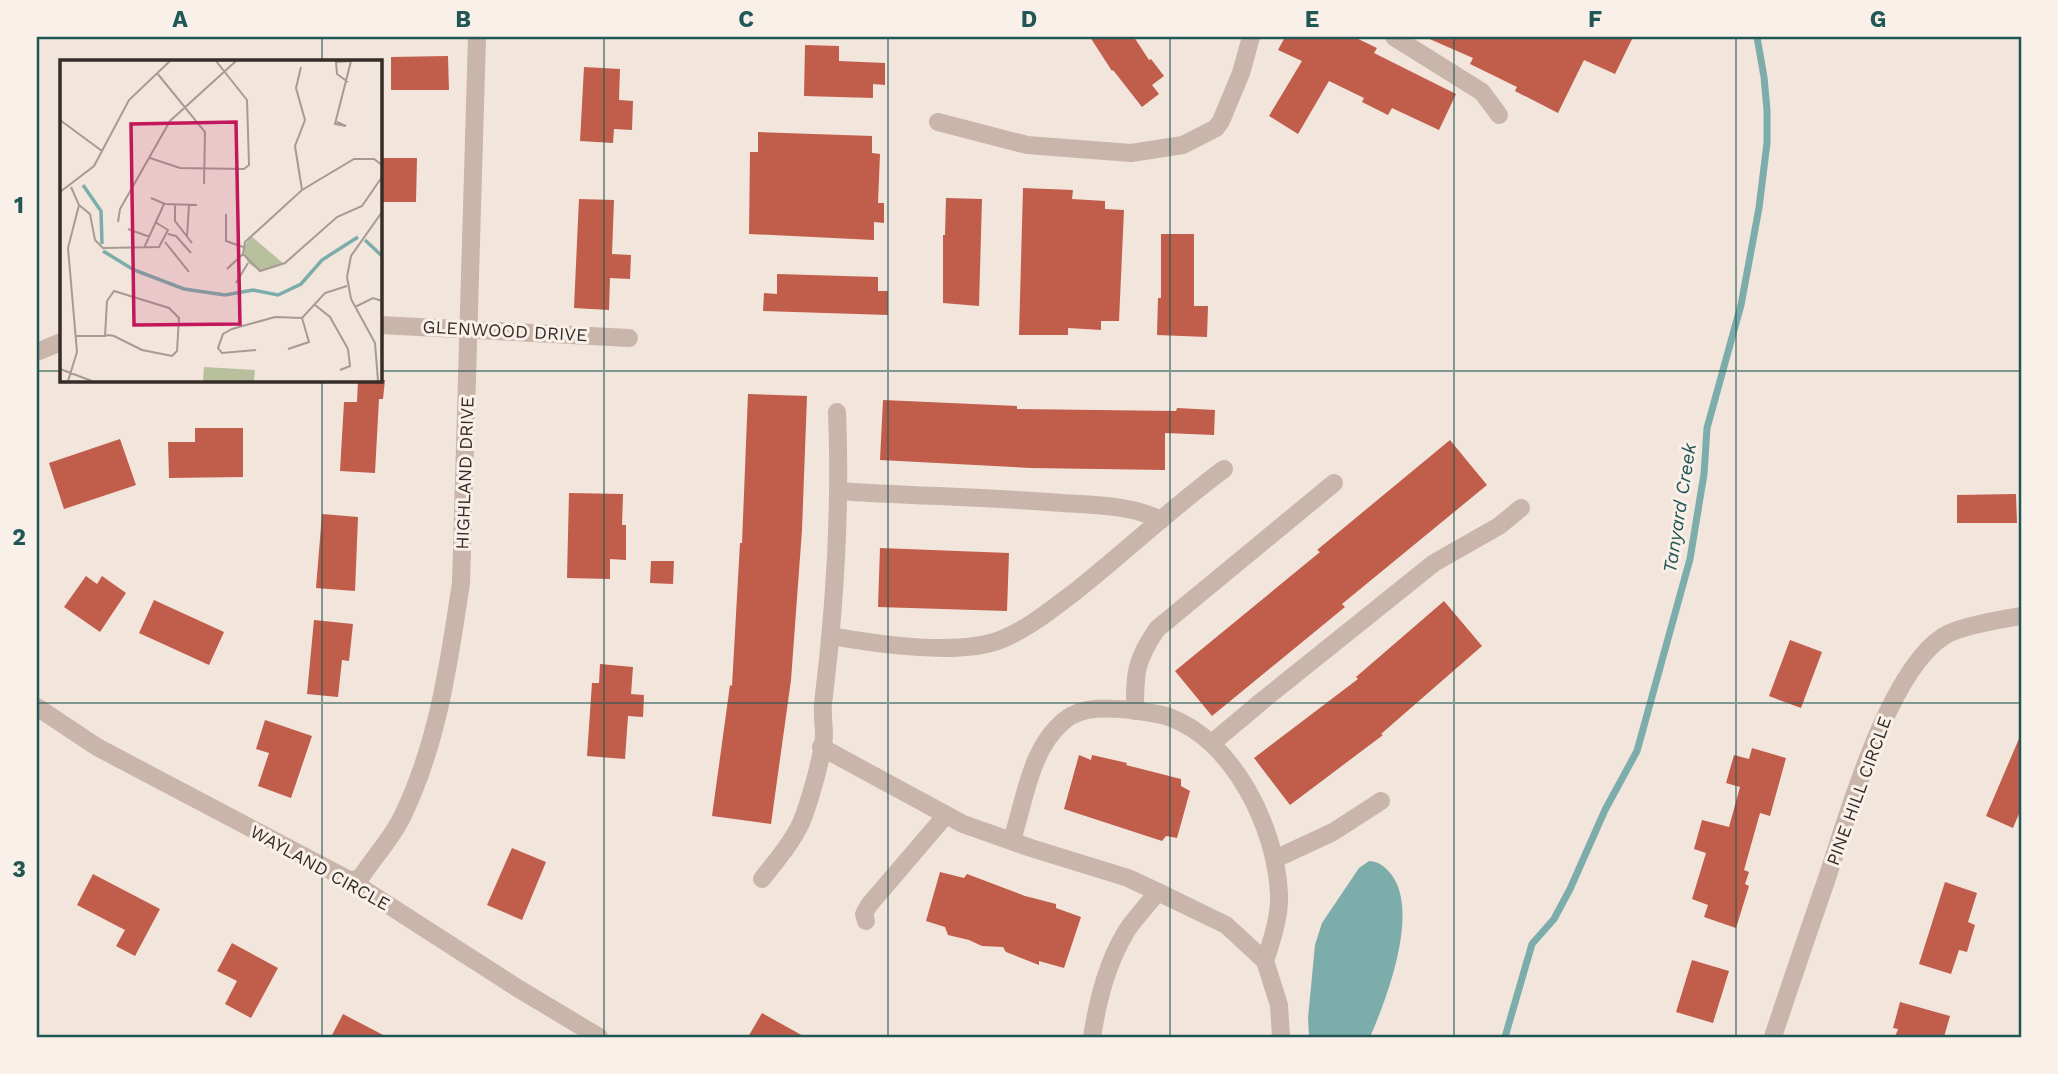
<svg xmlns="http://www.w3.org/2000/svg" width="2058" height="1074" font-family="'Work Sans',sans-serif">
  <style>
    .water { fill: #7dadab }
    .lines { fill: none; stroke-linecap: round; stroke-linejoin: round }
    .stream { stroke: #7dadab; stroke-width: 7 }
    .building { fill: #c15d4b }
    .street { stroke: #c9b5a9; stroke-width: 18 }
    .grid { fill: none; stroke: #205654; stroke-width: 2; stroke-opacity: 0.55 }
    .labels { text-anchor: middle; stroke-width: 6; stroke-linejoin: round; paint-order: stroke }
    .street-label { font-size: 18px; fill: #362c28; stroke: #f9f0e9 }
    .water-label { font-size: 19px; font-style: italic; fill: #205654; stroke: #f9f0e9 }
    .inset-river { fill: none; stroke: #7dadab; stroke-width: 3.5 }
    .inset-road { fill: none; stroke: #a69b94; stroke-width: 2 }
    .view { fill: #c2185b; fill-opacity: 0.15; stroke: #c2185b; stroke-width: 3.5 }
    .inset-edge { fill: none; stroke: #362c28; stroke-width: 3.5 }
    .neatline { fill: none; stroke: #205654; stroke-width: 2.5 }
    .grid-label { font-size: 23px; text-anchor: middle; font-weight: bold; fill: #205654 }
  </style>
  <rect width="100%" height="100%" fill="#f1e5dc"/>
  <path class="water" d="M 1369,861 C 1380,862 1384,866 1391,874 C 1420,911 1387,998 1370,1037 L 1309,1037 L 1308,1018 L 1315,945 L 1322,923 L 1359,868 Z"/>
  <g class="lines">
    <polyline class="stream" points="1505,1037 1532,944 1554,919 1570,889 1605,810 1637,751 1690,559 1704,474 1707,428 1741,305 1759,208 1767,143 1767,110 1764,77 1757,37"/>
  </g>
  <g class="building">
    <polygon points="1090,37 1134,37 1149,60 1151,59 1164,76 1152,85 1159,94 1142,107 1113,70 1112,71"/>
    <polygon points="1285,37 1354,37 1377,48 1374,53 1456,94 1439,130 1392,108 1388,115 1362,102 1364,98 1329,81 1298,134 1269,116 1302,61 1278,50"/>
    <polygon points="1425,37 1633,37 1615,74 1584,60 1558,113 1515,91 1517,87 1470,64 1473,58"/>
    <polygon points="805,45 839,46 839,61 885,63 885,85 873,84 873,98 804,96"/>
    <polygon points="448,56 449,90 391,90 391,57"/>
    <polygon points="584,67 620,69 619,100 633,101 632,130 614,129 613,143 580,141"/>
    <polygon points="758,132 872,136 872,153 880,154 878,203 884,203 884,223 874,222 874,240 749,234 750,152 758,152"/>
    <polygon points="380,158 417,158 416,202 380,202"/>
    <polygon points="1023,188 1073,190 1072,199 1105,201 1105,209 1124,210 1119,321 1101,321 1101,330 1068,328 1068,335 1019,335"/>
    <polygon points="946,198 982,199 979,306 943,303 943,235 945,235"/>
    <polygon points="579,199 614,200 612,254 631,255 630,279 610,278 609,310 574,308"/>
    <polygon points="1161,234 1194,234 1194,306 1208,306 1207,337 1157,335 1158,298 1161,298"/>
    <polygon points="777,274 878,277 878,291 888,291 888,315 763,311 764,293 777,294"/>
    <polygon points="358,380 385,380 383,399 379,399 375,473 340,471 344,402 357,402"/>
    <polygon points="748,394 807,396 802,530 791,680 771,824 712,816 730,685 732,686 740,543 742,543"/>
    <polygon points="883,400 1017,406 1017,409 1176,411 1177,408 1215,410 1214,435 1165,433 1165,470 1031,468 880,460"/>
    <polygon points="195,428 243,428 243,477 169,478 168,442 195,442"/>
    <polygon points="120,439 136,485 64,509 49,463"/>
    <polygon points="1450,440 1487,485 1342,604 1345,607 1212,716 1175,671 1320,552 1317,550"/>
    <polygon points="569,493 623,494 622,525 626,525 626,560 610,559 610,579 567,578"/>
    <polygon points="2016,494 2017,523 1957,523 1957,495"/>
    <polygon points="322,514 358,517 355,591 316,588"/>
    <polygon points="880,548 1009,553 1007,611 878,607"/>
    <polygon points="651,561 674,561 673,584 650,583"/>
    <polygon points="86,576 97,584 102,576 126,593 100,632 64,607"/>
    <polygon points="154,600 224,632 209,665 139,633"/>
    <polygon points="1444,601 1482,646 1381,734 1383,735 1290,805 1254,758 1358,679 1356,677"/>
    <polygon points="314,620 353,624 349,661 342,660 338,697 307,694"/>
    <polygon points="1790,640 1822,652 1801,708 1769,696"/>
    <polygon points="600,664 633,667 631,694 644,695 643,717 628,716 625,759 587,756 592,683 599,683"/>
    <polygon points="265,720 312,736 291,798 258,786 269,753 256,749"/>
    <polygon points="2021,734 2021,809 2013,828 1986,816"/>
    <polygon points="1752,748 1786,758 1770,816 1760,813 1744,870 1749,872 1745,884 1749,886 1736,928 1704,917 1708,905 1692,899 1706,853 1694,849 1702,820 1729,827 1740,787 1726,783 1734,755 1749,759"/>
    <polygon points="1079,755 1091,760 1092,755 1127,763 1126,765 1181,779 1181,786 1190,791 1177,838 1166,836 1162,841 1064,809"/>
    <polygon points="512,848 546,862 522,920 487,905"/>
    <polygon points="940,872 964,878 967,874 1025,896 1056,904 1056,908 1081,917 1064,968 1039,961 1039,965 1006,952 1003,947 982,946 969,940 948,935 945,927 926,921"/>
    <polygon points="93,874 160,909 135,956 116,946 125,930 77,905"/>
    <polygon points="1945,882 1977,893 1968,922 1975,925 1967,952 1959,950 1951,974 1919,964"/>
    <polygon points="232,943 278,968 251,1018 225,1004 237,981 217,971"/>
    <polygon points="1692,960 1729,971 1713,1023 1676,1012"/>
    <polygon points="1900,1002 1950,1016 1944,1037 1895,1037 1898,1029 1893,1028"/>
    <polygon points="762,1013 805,1037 748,1037"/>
    <polygon points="343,1014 387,1037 331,1037"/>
  </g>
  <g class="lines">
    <g class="street">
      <polyline points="1394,37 1482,92 1499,115"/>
      <polyline points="938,122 1027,145 1131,153 1183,145 1216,128 1221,121 1241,73 1251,37"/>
      <polyline points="380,325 629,338"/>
      <polyline points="37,352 61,342"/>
      <path d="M 838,491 C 912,496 987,497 1062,503 C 1094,505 1132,505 1161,520"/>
      <path d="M 831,636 C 876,644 958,656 1000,640 C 1028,629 1052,609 1076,591 C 1126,551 1173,507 1224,469"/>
      <polyline points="37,707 97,747 351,881 519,989 599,1037"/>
      <path d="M 1135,711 C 1135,673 1135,661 1157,629 L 1334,483"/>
      <polyline points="1212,743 1262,701 1434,563 1499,526 1521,508"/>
      <polyline points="821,747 963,824 1031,848 1128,878 1158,892 1226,925 1265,961"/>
      <path d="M 1012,840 C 1025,800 1030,748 1065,720 C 1083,705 1111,708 1132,710 C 1144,712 1158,713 1169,717 C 1234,741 1276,828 1279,894 C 1280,916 1272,940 1265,961"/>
      <polyline points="1275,859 1333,832 1381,801"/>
      <path d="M 762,879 C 776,861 791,844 801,823 C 809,804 823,755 824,736 C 824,725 822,714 823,704 C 835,607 841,509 837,412"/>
      <path d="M 351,881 L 361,877 C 374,857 393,837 403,815 C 438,742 449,663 461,583 L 477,37"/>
      <polyline points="866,921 864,914 869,905 946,815"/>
      <polyline points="1265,961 1279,1005 1281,1037"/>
      <path d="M 1092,1037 C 1098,999 1107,963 1127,930 C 1136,917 1148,904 1158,892"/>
      <path d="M 1773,1037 C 1790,985 1808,933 1826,881 C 1847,818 1888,671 1944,636 C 1959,626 2003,619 2021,616"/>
    </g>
  </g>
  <path class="grid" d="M 322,37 L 322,61M 604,37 L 604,1037M 888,37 L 888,1037M 1170,37 L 1170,1037M 1454,37 L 1454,1037M 1736,37 L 1736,1037M 37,371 L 61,371M 380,371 L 2021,371M 322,380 L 322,1037M 37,703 L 2021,703"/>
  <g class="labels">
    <g class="street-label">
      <text transform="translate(505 331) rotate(3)" y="6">GLENWOOD DRIVE</text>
      <text transform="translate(465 473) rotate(-88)" y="6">HIGHLAND DRIVE</text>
      <text transform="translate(1859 791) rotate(-70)" y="6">PINE HILL CIRCLE</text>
      <text transform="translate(320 868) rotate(29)" y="6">WAYLAND CIRCLE</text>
    </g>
    <g class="water-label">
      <text transform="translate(1679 508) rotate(-81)" y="7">Tanyard Creek</text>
    </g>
  </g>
  <g transform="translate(60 60)">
    <rect width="322" height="322" fill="#f1e5dc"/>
    <path d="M 191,176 L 224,204 L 200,211 L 188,203 L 183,189 ZM 144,307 L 195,310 L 194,321 L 143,321 Z" fill="#b7bf9d"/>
    <path class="inset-river" d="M 23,125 L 41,151 L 42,184M 305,180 L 322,196M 43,191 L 74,210 L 124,229 L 165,235 L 193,230 L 218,235 L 241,224 L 262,200 L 298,177"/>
    <path class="inset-road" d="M 241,7 L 236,28 L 245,60 L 235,86 L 242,130M 97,13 L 145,72 L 144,124M 288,22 L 277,14 L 276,2 L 291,1M 0,60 L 42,91M 277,62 L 286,66 L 275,64 L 291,1M 90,98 L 120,108 L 184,109 L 189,105 L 187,40 L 156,1M 322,105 L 314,99 L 294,99 L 242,130 L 185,182 L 183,194 L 200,211 L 225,203 L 277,157 L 302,146 L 322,117M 0,132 L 34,106 L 69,40 L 110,1M 91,138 L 105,144 L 137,145M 115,144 L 115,161 L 132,183M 19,145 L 30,154 L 35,180 L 43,188 L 99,187 L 108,170 L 95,162M 166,154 L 166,181 L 183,187M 58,162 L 60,149 L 110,61 L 176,1M 68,169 L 90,177M 108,174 L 116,176 L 131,193M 127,177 L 129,145M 105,182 L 129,212M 84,188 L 104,144M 167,209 L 183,194M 176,223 L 188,203M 255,245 L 270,257 L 288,289 L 290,306 L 280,310M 295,247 L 313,238 L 322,241M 16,276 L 45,276 L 48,275 L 54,276 L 82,290 L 112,296 L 117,291 L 119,258 L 109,248 L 54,231 L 47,241 L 45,276M 228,289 L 249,282 L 242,258M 196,290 L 162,293 L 158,288 L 163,274 L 172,269 L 215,257 L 242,258 L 265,233 L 287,226M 0,309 L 32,321M 8,321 L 17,292 L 8,188 L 19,145 L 11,127M 318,321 L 315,283 L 291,239 L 287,217 L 291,196 L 322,152"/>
    <path class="view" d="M 176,62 L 180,264 L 74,265 L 71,64 Z"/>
    <rect width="322" height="322" class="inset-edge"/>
  </g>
  <rect width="2058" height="1074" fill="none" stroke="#f9f0e9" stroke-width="77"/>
  <rect x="38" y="38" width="1982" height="998" class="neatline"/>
  <g class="grid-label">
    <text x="180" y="27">A</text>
    <text x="463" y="27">B</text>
    <text x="746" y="27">C</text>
    <text x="1029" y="27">D</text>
    <text x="1312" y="27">E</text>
    <text x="1595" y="27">F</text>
    <text x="1878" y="27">G</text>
    <text x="19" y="213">1</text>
    <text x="19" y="545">2</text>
    <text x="19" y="877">3</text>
  </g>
</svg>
